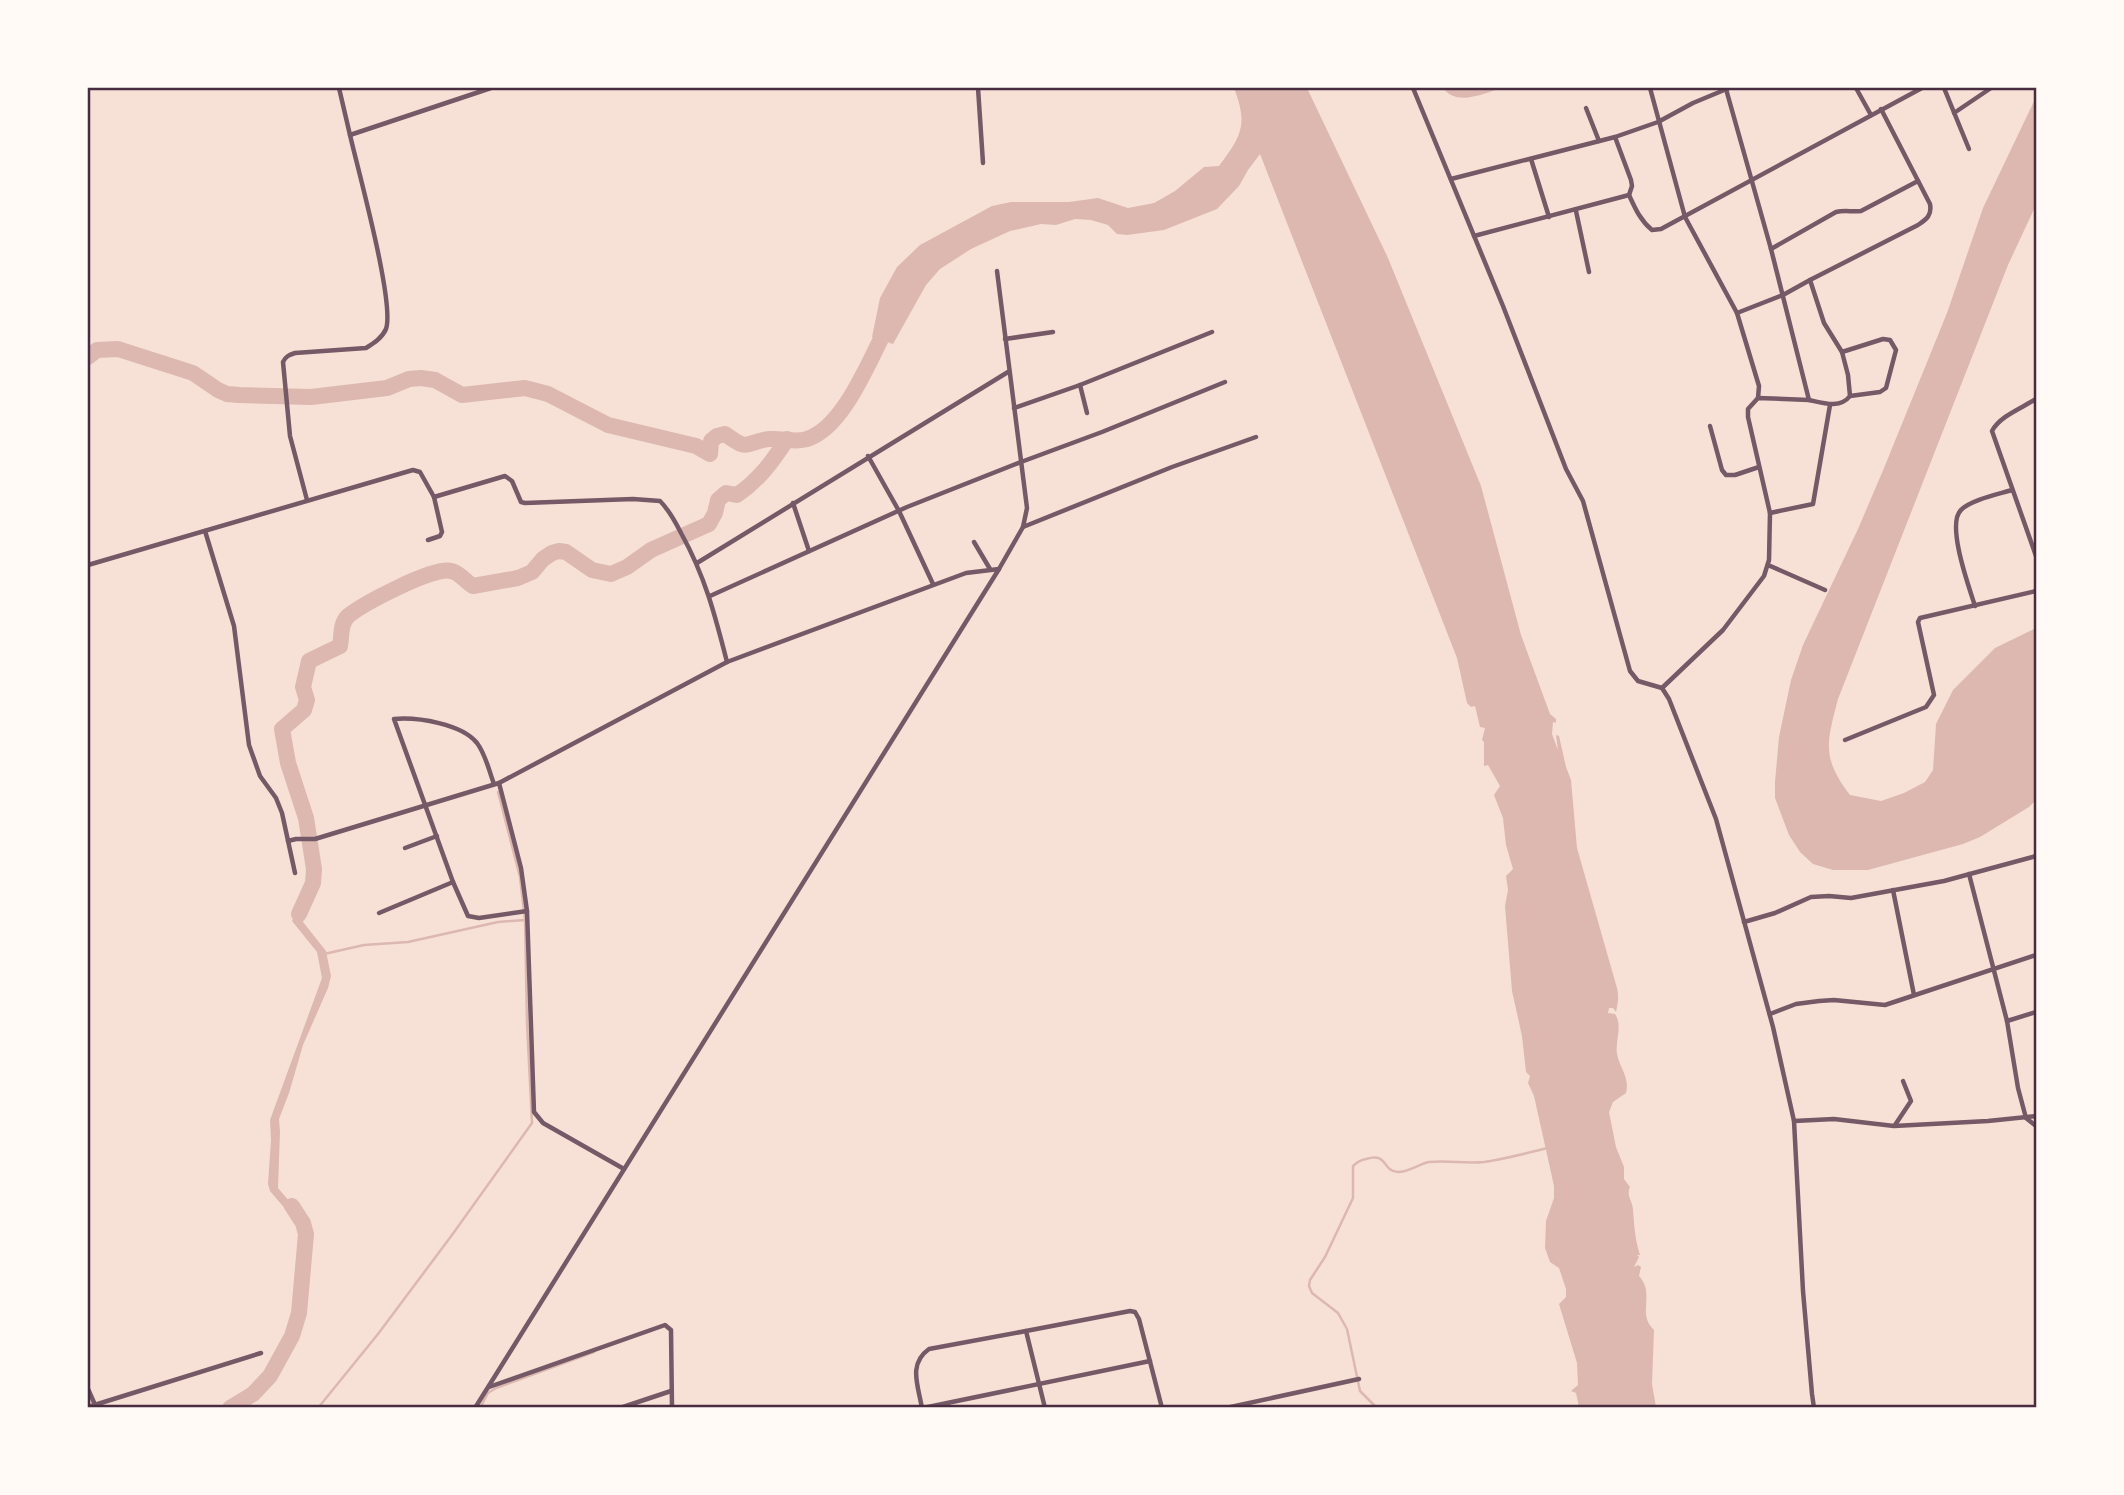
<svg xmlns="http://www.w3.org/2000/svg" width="2124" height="1495" font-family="Raleway,sans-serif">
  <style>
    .water { fill: #dcb8b0 }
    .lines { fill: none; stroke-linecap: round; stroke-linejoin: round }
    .stream { stroke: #dcb8b0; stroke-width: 2.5 }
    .river { stroke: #dcb8b0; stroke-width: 16 }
    .minor { stroke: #755966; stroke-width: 4.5 }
    .neatline { fill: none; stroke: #4a2c40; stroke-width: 2.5 }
  </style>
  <rect width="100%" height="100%" fill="#f7e1d7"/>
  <g class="water">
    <path d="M 1234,88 L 1307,88 L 1388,258 L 1481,486 L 1521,635 L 1550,714 L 1556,719 L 1556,723 L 1553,722 L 1552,734 L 1558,750 L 1556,735 L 1559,736 L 1566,767 L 1571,780 L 1577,848 L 1617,988 C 1619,997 1618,1003 1616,1012 L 1613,1008 L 1609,1008 L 1608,1013 L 1615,1014 C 1623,1026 1615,1040 1617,1054 C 1620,1069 1630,1077 1626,1093 L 1613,1102 L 1609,1112 L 1616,1147 L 1624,1167 L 1624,1179 L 1630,1187 C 1626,1196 1632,1200 1633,1209 C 1634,1224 1635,1240 1640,1255 L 1637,1255 L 1639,1257 L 1634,1267 L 1638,1265 L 1641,1267 L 1639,1276 C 1656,1295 1636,1313 1654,1330 L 1652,1384 L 1656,1407 L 1579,1407 L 1576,1393 L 1571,1391 L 1578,1385 L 1577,1363 L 1559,1304 L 1566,1297 L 1566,1289 L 1559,1268 L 1550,1262 L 1545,1248 L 1546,1221 L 1554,1198 L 1554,1186 L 1534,1096 L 1528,1083 L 1530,1076 L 1526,1072 L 1522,1036 L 1512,991 L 1505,906 L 1508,890 L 1506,876 L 1513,869 L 1506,845 L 1503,818 L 1494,795 L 1500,786 L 1488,765 L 1484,766 L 1484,742 L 1482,740 L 1485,728 L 1480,727 L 1475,706 L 1471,707 L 1467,703 L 1457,658 L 1260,154 L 1248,170 L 1239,186 L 1217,209 L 1164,230 L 1127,235 L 1117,234 L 1108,225 L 1091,220 L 1075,219 L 1056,225 L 1041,224 L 1010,231 L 971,249 L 940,269 L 926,285 L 893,344 L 872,337 L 880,298 L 897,267 L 920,245 L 992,206 L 1011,202 L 1069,202 L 1098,198 L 1128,208 L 1154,203 L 1175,191 L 1204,167 L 1219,166 C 1242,135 1248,125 1234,88 Z"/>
    <path d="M 1443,88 L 1502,88 C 1484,93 1457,107 1443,88 Z"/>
    <path d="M 2036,97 L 2036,205 L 2008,265 L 1838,699 C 1827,742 1821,757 1850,795 L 1881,801 L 1904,793 L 1925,782 L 1933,770 L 1936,724 L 1953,690 L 1995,648 L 2036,628 L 2036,800 L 2029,807 L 1980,837 L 1963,844 L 1868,870 L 1833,870 L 1813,864 L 1800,852 L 1789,835 L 1775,798 L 1775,782 L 1779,737 L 1791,680 L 1803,645 L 1858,529 L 1884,468 L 1947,313 L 1983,208 Z"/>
    <polygon points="302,893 310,898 303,922 326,951 331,976 328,988 303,1045 289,1093 279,1119 280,1132 278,1188 306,1221 299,1225 270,1191 268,1184 271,1140 270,1120 322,978 317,952 292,921"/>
  </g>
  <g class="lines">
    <g class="stream">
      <polyline points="324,954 364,945 408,942 498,922 525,920 520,877 498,792"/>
      <polyline points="318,1408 378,1334 452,1235 532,1123 527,1023 525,920"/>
      <polyline points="480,1408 488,1393 496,1388 594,1352"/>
      <path d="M 1377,1408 L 1360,1391 L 1347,1329 L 1338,1313 L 1312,1293 L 1309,1286 L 1310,1280 L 1325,1257 L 1353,1198 L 1353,1166 C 1357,1162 1360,1160 1366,1159 C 1389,1152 1381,1171 1398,1172 C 1409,1172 1419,1164 1429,1162 C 1448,1160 1466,1164 1484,1162 C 1505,1159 1527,1153 1548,1148"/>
    </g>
    <g class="river">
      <path d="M 88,357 L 97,350 L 118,349 L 193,373 L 218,390 L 227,394 L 239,395 L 311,397 L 387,388 L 409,379 L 421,378 L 435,380 L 462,395 L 525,388 L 548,394 L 608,425 L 696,446 L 710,454 L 711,441 L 717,436 L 725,434 C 751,453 743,442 769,439 C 782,438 795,443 807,439 C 843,428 868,363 885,331 L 888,321"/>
      <path d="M 299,914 L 313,883 L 314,869 L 306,818 L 288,763 L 282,729 L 304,710 L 307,700 L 303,687 L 309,661 L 340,646 C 342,635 340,624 348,616 C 363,604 434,566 451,571 C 459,572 466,582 473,586 L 518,578 L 532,572 L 543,559 L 552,553 L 559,551 L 566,552 L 592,570 L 611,574 L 627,567 L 651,550 L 709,524 L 715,513 L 718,500 L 726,493 L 737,495 C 759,480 773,461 787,439"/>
      <polyline points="230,1408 253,1394 270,1376 292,1336 299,1313 306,1234 303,1223 292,1206"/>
    </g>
    <g class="minor">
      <polyline points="339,88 350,135 491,88"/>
      <polyline points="978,88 983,163"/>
      <polyline points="1413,88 1503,306 1566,469 1583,501 1630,671 1638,681 1662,688"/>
      <polyline points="1650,88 1685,217 1737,313 1759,386 1758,398"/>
      <polyline points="1856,88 1871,115"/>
      <polyline points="1944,88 1969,149"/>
      <polyline points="1586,108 1599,141"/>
      <polyline points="1954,113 1991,88"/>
      <polyline points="1615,137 1631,180 1632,186 1629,195"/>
      <polyline points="1531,159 1549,217"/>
      <polyline points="1451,179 1615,137 1658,122 1693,103 1729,88"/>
      <polyline points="1576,211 1589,272"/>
      <path d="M 1474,236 L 1629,195 C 1635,208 1640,220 1652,230 L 1661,229 L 1922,88"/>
      <path d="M 1771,249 L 1836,212 C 1844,210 1852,212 1861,211 L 1918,181"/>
      <polyline points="1737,313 1783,295 1810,280"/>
      <polyline points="1005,339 1053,332"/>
      <polyline points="1842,352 1883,339 1890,340 1896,350 1886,388 1880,392 1850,396"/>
      <polyline points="1080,385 1087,413"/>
      <path d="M 2036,399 C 2022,408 2000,416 1992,431 L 2036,556"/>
      <path d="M 1809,400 C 1823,403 1840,409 1850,396 L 1848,375 L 1842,352 L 1824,323 L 1810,280 L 1918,225 C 1927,219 1932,215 1930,204 L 1881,109"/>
      <polyline points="1014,408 1080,385 1212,332"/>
      <polyline points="1710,426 1722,470 1726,475 1735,475 1759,467"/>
      <polyline points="868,456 899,511 933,584"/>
      <path d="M 307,500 L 290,436 L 283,362 C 286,356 289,355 295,353 L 366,348 C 374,343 382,338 386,329 C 395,303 358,170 350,135"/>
      <polyline points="793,503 809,551"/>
      <polyline points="1770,513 1813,504 1830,405"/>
      <polyline points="1023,527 1172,467 1256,437"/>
      <polyline points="205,531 234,626 249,745 260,776 276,798 282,813 295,873"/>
      <polyline points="428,540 440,536 442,532 434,497"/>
      <polyline points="974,542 990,569"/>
      <polyline points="697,563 1008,372"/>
      <path d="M 88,565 L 406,472 L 413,470 L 420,472 L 434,497 L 505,476 L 512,481 L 521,502 L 525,503 L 633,499 L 660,501 C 669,510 675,521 681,533 C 705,576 715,615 727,662"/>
      <polyline points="1768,565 1825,590"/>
      <polyline points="710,596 907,507 1021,462 1102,432 1225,382"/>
      <path d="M 1975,606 C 1969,587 1946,524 1961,510 C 1970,500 1999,494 2012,490"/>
      <polyline points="1662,688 1669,699 1716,819 1773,1027 1794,1121 1803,1291 1812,1394 1814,1408"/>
      <polyline points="1662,688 1723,630 1764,576 1769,560 1770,513 1748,417 1748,409 1758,398 1809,400 1771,249 1726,89"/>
      <polyline points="1845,740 1926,707 1934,695 1918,622 1920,618 2036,591"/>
      <polyline points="499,783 521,868 527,911 534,1112 543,1123 624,1169"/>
      <path d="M 494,784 C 489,771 486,755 477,743 C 462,724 418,717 394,719 L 453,882 L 468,916 L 479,918 L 527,911"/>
      <polyline points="288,841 296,839 315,839 499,783 727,662 966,573 999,569"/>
      <polyline points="405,848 437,836"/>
      <polyline points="1969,874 2007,1021 2018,1088 2026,1118 2036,1126"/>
      <polyline points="1893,890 1914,995"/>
      <polyline points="379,913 453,882"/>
      <polyline points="1744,922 1775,913 1811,897 1829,896 1851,898 1944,881 2036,856"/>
      <polyline points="1770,1014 1796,1004 1819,1001 1834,1000 1885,1005 2036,955"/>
      <polyline points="2007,1021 2036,1012"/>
      <polyline points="1794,1121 1834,1119 1894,1126 1988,1121 2036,1116"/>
      <polyline points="1895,1125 1911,1101 1903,1081"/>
      <polyline points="489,1387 665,1325 671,1330 672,1408"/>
      <polyline points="88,1389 96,1407"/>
      <polyline points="88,1407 261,1353"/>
      <polyline points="475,1408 999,569 1023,527 1027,508 997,271"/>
      <polyline points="620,1408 671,1391"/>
      <path d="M 922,1408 C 918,1385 908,1364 929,1349 L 1026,1331"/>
      <polyline points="923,1408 1150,1361"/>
      <polyline points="1045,1408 1026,1331 1130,1311 1135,1312 1139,1319 1162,1408"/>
      <polyline points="1226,1408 1359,1379"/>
    </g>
  </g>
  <rect width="2124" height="1495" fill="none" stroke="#fffaf5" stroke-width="178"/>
  <rect x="89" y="89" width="1946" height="1317" class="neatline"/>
</svg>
